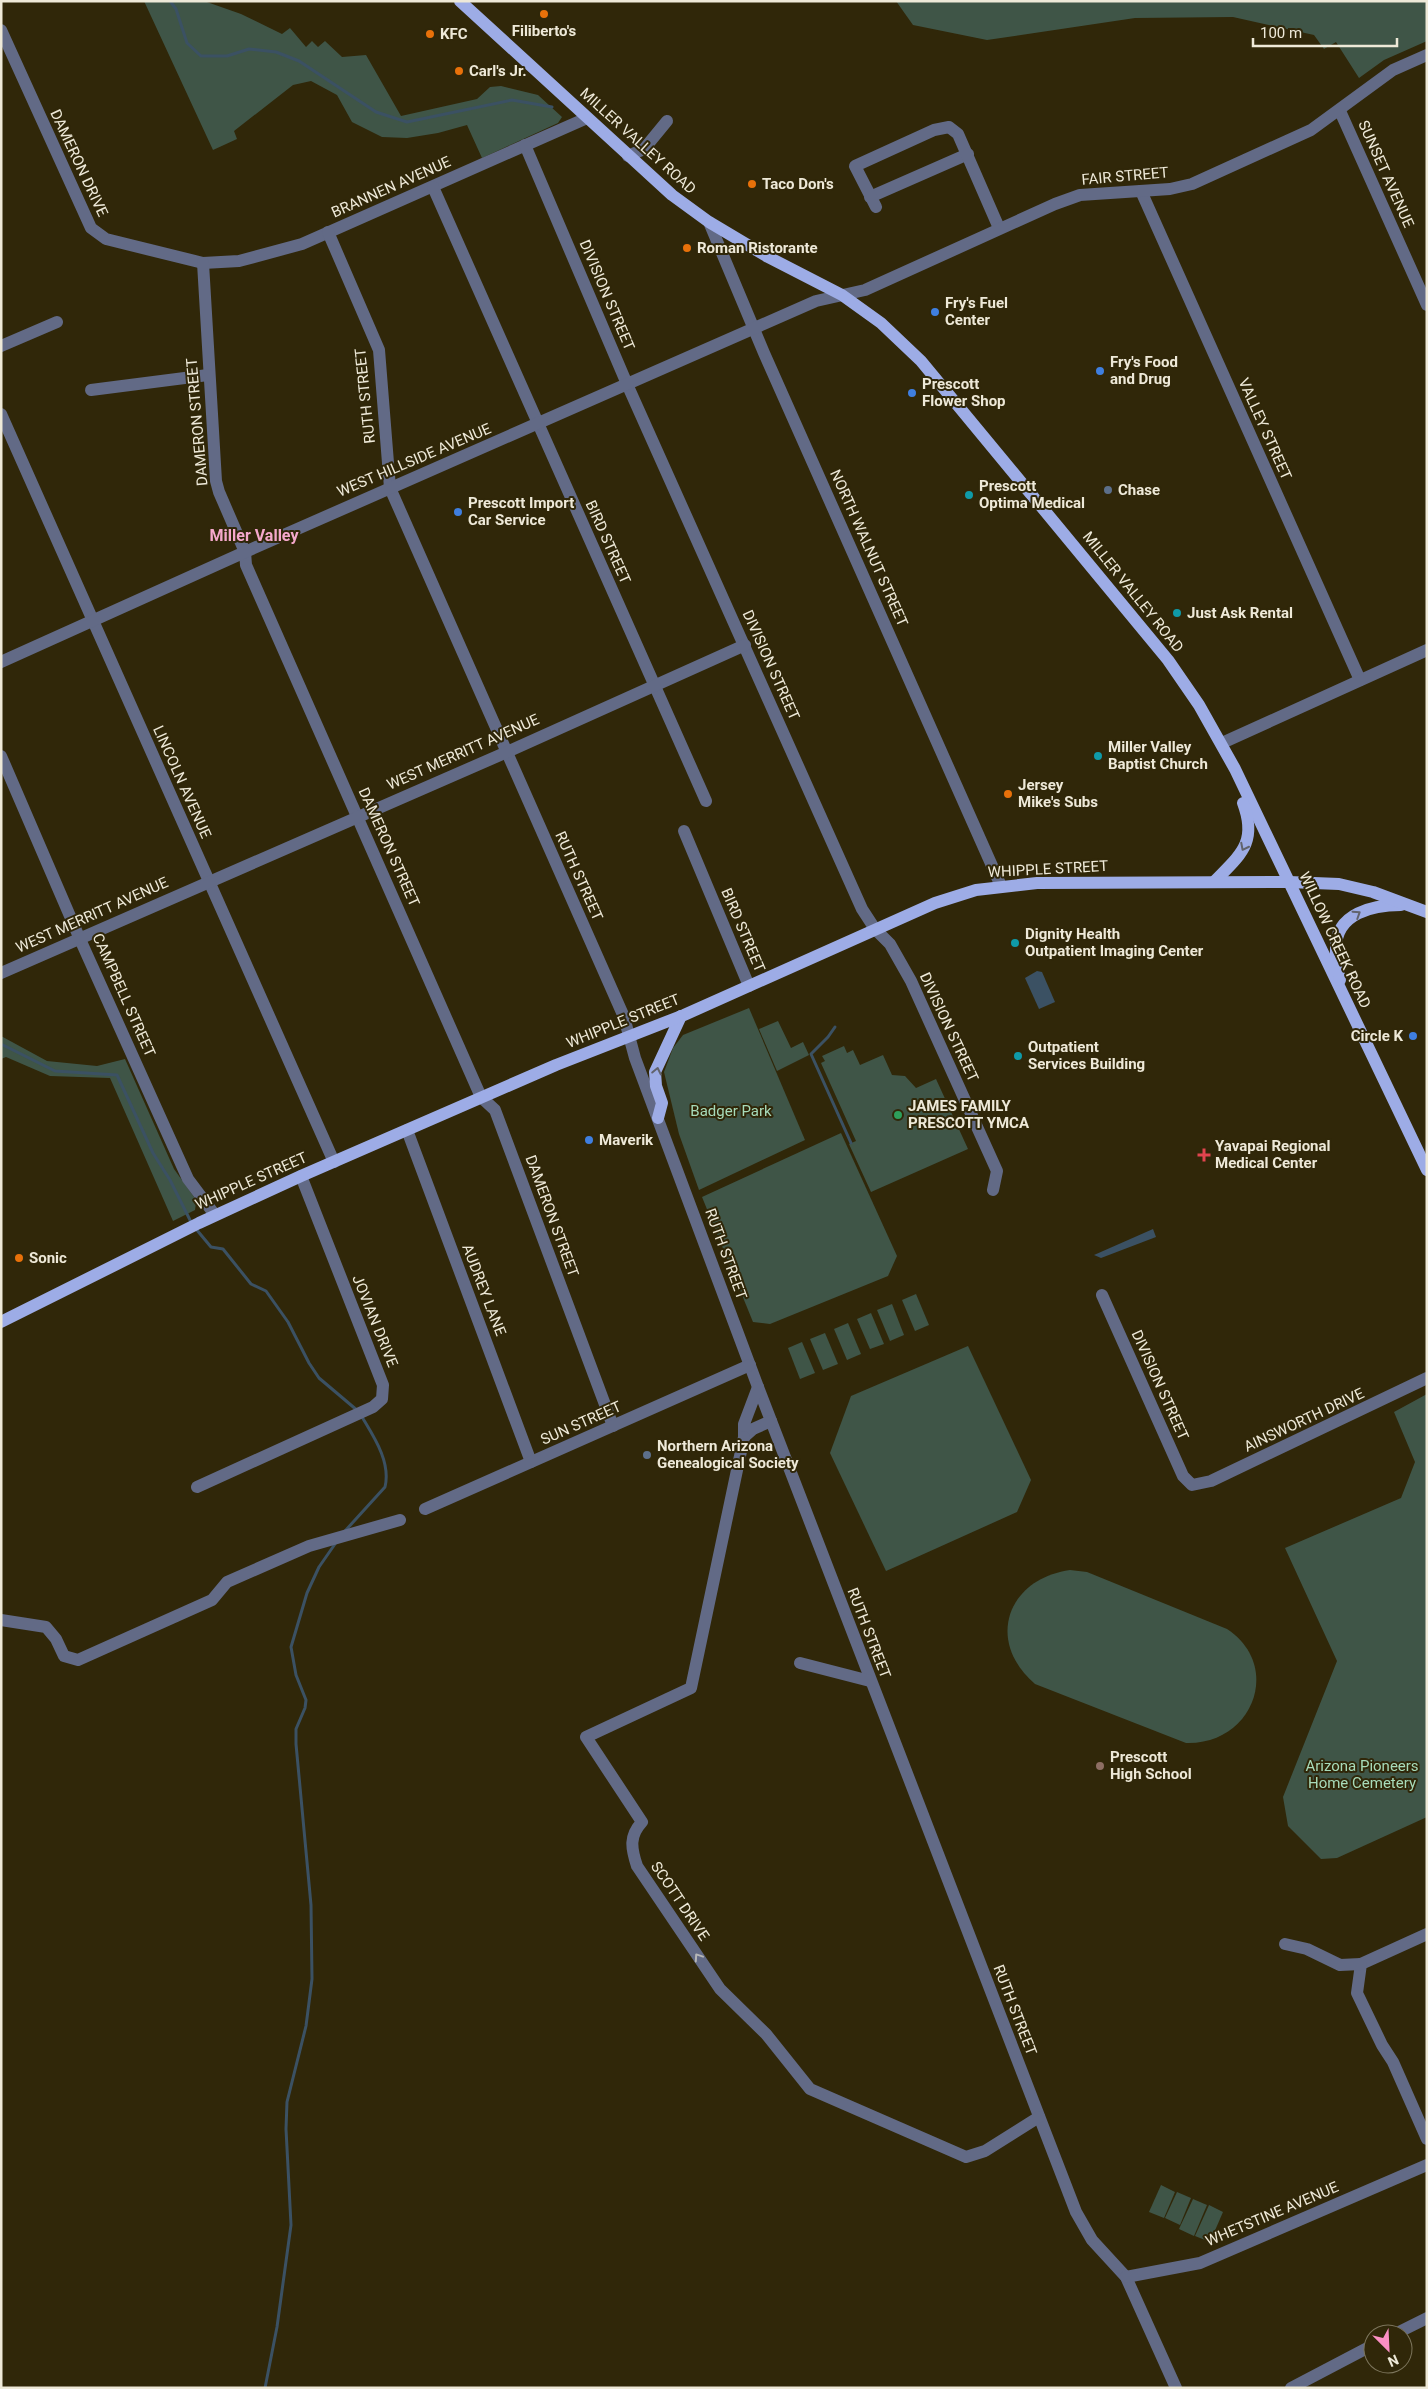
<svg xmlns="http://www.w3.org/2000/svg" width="1428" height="2389" font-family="Roboto,sans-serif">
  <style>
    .green { fill: #3f5547 }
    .water { fill: #3b5163 }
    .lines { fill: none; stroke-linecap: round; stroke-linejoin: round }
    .stream { stroke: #3b5163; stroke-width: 3 }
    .minor { stroke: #626a86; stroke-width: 12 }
    .major { stroke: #9dace6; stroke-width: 12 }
    .oneway { stroke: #61636c }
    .oneway2 { stroke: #b6b6b7 }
    .food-dot { fill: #e8710a; stroke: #302709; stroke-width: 2 }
    .shop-dot { fill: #3f7fe0; stroke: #302709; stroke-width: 2 }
    .service-dot { fill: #5c6f8a; stroke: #302709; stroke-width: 2 }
    .culture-dot { fill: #0f9aa8; stroke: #302709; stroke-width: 2 }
    .leisure-dot { fill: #2e9e5b; stroke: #302709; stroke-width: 2 }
    .health-dot { fill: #e0444e; stroke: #302709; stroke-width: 2 }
    .education-dot { fill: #8d6e63; stroke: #302709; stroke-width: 2 }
    .labels { text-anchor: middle; stroke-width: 4; stroke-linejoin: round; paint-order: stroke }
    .poi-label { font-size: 15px; font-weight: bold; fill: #eee9d8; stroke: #302709; text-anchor: start }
    .street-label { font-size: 15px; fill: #eee9d8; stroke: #302709 }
    .park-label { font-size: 15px; fill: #a7dbba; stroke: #302709 }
    .neighbourhood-label { font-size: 16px; font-weight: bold; fill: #f5a8cc; stroke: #302709 }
  </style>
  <rect width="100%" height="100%" fill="#302709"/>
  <g class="green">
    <polygon points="144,1 204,1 241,14 282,34 290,28 306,47 312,41 318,47 325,41 342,57 366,55 401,116 477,99 490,87 501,86 538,95 562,117 558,123 482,158 467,125 438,133 407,138 382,137 352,122 337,95 311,81 293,85 234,131 237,139 213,150"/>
    <polygon points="896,1 1427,1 1427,41 1384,60 1359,78 1336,42 1324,49 1314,35 1233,17 1135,18 987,40 913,25"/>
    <polygon points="749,1008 805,1140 699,1190 679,1134 664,1072 673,1048 683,1035"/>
    <polygon points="778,1021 791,1048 803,1042 809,1055 777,1071 759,1029"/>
    <polygon points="1,1036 47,1061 97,1066 125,1059 174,1169 194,1197 196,1203 195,1210 173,1221 110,1078 50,1076 6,1057 1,1059"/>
    <polygon points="844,1046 847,1053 853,1050 860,1065 883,1055 892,1075 905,1076 916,1088 936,1079 968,1149 871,1192 849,1144 856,1141 821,1063 825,1061 822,1056"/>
    <polygon points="841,1133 897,1256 888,1276 770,1324 753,1322 702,1197"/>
    <polygon points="916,1294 929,1325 915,1331 902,1300"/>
    <polygon points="892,1304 904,1335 890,1341 877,1310"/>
    <polygon points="871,1313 884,1344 870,1349 857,1319"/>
    <polygon points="848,1323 861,1354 847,1360 834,1329"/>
    <polygon points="825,1333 838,1364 823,1370 810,1339"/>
    <polygon points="802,1342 815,1373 800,1379 788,1348"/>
    <polygon points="968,1346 1031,1480 1017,1512 886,1571 830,1453 851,1396"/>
    <polygon points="1427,1394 1427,1817 1337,1858 1321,1859 1288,1826 1283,1797 1337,1661 1285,1548 1401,1498 1415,1462 1394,1412"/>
    <path d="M 1070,1570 L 1087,1572 L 1227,1629 C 1283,1666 1253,1745 1186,1743 L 1035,1684 C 985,1641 1007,1579 1070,1570 Z"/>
    <polygon points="1161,2185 1175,2192 1164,2218 1149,2212"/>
    <polygon points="1177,2192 1191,2198 1180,2225 1165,2218"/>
    <polygon points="1193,2199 1207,2205 1194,2236 1179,2229"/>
    <polygon points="1209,2205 1223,2212 1210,2242 1195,2236"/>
  </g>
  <g class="water">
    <polygon points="1037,971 1042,972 1055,1002 1039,1009 1025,978"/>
    <polygon points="1153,1229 1156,1237 1101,1258 1094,1255"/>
  </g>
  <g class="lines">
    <g class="stream">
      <polyline points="170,1 176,9 187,43 201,56 227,56 249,49 276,52 299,61 376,112 407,122 512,100 552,107"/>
      <polyline points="835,1027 828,1037 811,1054 851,1143"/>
      <polyline points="1,1044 55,1071 117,1075 153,1153 170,1180 192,1224"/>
      <polyline points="196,1229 211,1247 223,1249 251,1284 266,1291 288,1322 309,1363 319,1378 358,1411"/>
      <path d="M 345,1531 L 385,1487 C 391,1462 374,1437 362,1417"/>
      <polyline points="265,2388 277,2327 291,2225 286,2129 287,2102 306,2026 312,1979 311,1905 296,1744 296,1729 305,1708 306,1700 296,1675 291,1647 307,1593 319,1567 335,1544"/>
    </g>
    <g class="minor">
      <polyline points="1,30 91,228 106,239 203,263 239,261 302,244 587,118"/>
      <polyline points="1340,111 1427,305"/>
      <polyline points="525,145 627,384 862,909 875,929 890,944 911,981 997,1171 993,1190"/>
      <polyline points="628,156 644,149 667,121"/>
      <polyline points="433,187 706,801"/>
      <polyline points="1141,191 1360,680"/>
      <polyline points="870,197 968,154"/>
      <polyline points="876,207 855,166 934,130 949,127 958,134 999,228"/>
      <polyline points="709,222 764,353 1001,886"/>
      <polyline points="328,232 379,350 390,488 624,1017 635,1058 758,1387 1076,2212 1092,2240 1126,2277 1176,2388"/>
      <polyline points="203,263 216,481 219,492 245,552 246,565 481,1097 495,1110 613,1426"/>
      <polyline points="1,346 57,322"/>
      <polyline points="91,390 208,375"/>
      <polyline points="1,414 334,1162"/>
      <polyline points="1,662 245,552 816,301 865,290 1055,204 1080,195 1170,189 1192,184 1311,130 1393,70 1427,55"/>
      <polyline points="1222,743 1427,650"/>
      <polyline points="1,756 79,937 188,1179 215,1215"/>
      <polyline points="684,831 749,986"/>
      <polyline points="1,973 507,752 745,645"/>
      <polyline points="407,1130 531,1462"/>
      <polyline points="1102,1295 1183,1476 1192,1485 1211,1481 1427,1378"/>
      <polyline points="758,1387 744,1424 744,1437 753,1429 771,1421"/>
      <path d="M 744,1437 L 691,1688 L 586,1737 L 642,1822 C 629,1836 631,1848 637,1866 L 720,1989 L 766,2034 L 810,2089 L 966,2157 L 985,2151 L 1039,2117"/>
      <polyline points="197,1487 373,1407 382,1399 383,1385 301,1176"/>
      <polyline points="425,1509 750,1365"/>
      <polyline points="1,1620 46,1627 56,1639 64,1656 78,1660 212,1600 227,1582 309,1546 400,1520"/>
      <polyline points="800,1663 870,1681"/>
      <polyline points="1427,1934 1361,1964 1357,1993 1382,2045 1393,2062 1427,2139"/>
      <polyline points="1285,1944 1307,1949 1340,1965 1361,1964"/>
      <polyline points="1126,2277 1200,2263 1427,2165"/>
      <polyline points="1395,2334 1427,2318"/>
      <polyline points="1291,2388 1373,2345"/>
    </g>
    <g class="major">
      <polyline points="460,1 672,195 709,222 768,257 842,295 881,323 921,361 1168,660 1199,705 1235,769 1427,1170"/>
      <path d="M 1214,882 C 1240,855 1258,843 1243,803"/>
      <path d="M 1340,980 C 1338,970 1335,959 1336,948 C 1336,913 1373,905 1401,905"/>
      <polyline points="658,1118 662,1103 656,1086 655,1072 681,1016"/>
      <polyline points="1,1322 199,1223 301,1176 556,1065 684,1015 935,903 976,890 1037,883 1289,882 1339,884 1373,892 1427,912"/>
    </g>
  </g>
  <defs><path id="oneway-chevron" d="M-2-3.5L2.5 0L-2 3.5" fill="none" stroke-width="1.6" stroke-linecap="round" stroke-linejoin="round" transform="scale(1.25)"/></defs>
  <g class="oneway">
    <use href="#oneway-chevron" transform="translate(1244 847) rotate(117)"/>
    <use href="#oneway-chevron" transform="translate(1357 914) rotate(-33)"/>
    <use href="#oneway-chevron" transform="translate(657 1071) rotate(-78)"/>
  </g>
  <use class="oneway2" href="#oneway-chevron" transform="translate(698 1957) rotate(-124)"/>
  <g class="food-dot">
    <circle cx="544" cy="14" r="5"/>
    <circle cx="430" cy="34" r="5"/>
    <circle cx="459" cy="71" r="5"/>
    <circle cx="752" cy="184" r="5"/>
    <circle cx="687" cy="248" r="5"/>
    <circle cx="1008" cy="794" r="5"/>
    <circle cx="19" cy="1258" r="5"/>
  </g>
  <g class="shop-dot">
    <circle cx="935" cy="312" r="5"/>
    <circle cx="1100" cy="371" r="5"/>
    <circle cx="912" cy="393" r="5"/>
    <circle cx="458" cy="512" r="5"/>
    <circle cx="1413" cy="1036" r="5"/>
    <circle cx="589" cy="1140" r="5"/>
  </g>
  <g class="service-dot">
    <circle cx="1108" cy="490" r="5"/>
    <circle cx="647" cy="1455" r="5"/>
  </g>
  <g class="culture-dot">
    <circle cx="969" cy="495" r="5"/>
    <circle cx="1177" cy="613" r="5"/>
    <circle cx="1098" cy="756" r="5"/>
    <circle cx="1015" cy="943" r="5"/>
    <circle cx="1018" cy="1056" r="5"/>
  </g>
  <circle class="leisure-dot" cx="898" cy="1115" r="5"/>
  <path class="health-dot" d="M1201.5 1147.5h5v5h5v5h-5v5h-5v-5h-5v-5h5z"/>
  <circle class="education-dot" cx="1100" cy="1766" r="5"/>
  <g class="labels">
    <g class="poi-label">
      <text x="544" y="36" text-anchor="middle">Filiberto's</text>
      <text x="440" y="39">KFC</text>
      <text x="469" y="76">Carl's Jr.</text>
      <text x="762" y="189">Taco Don's</text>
      <text x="697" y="253">Roman Ristorante</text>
      <text x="945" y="308">Fry's Fuel<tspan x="945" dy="17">Center</tspan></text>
      <text x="1110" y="367">Fry's Food<tspan x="1110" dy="17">and Drug</tspan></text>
      <text x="922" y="389">Prescott<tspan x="922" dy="17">Flower Shop</tspan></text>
      <text x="979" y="491">Prescott<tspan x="979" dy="17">Optima Medical</tspan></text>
      <text x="1118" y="495">Chase</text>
      <text x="468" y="508">Prescott Import<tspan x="468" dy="17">Car Service</tspan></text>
      <text x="1187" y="618">Just Ask Rental</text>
      <text x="1108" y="752">Miller Valley<tspan x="1108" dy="17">Baptist Church</tspan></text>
      <text x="1018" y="790">Jersey<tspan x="1018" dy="17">Mike's Subs</tspan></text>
      <text x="1025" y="939">Dignity Health<tspan x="1025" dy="17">Outpatient Imaging Center</tspan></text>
      <text x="1403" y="1041" text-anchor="end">Circle K</text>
      <text x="1028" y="1052">Outpatient<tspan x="1028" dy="17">Services Building</tspan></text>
      <text x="908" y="1111">JAMES FAMILY<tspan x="908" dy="17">PRESCOTT YMCA</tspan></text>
      <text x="599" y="1145">Maverik</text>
      <text x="1215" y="1151">Yavapai Regional<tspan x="1215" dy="17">Medical Center</tspan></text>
      <text x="29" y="1263">Sonic</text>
      <text x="657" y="1451">Northern Arizona<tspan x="657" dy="17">Genealogical Society</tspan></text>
      <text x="1110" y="1762">Prescott<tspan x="1110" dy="17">High School</tspan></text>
    </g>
    <g class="street-label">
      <text transform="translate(638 141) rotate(42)" y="5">MILLER VALLEY ROAD</text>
      <text transform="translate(79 163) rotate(65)" y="5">DAMERON DRIVE</text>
      <text transform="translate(1386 174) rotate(66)" y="5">SUNSET AVENUE</text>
      <text transform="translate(1125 176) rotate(-5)" y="5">FAIR STREET</text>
      <text transform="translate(391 187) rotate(-24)" y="5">BRANNEN AVENUE</text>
      <text transform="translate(607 295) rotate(67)" y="5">DIVISION STREET</text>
      <text transform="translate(365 396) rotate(-96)" y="5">RUTH STREET</text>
      <text transform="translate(197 422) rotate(-95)" y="5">DAMERON STREET</text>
      <text transform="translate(1265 429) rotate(66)" y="5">VALLEY STREET</text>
      <text transform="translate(414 460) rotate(-23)" y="5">WEST HILLSIDE AVENUE</text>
      <text transform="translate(608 542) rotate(66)" y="5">BIRD STREET</text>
      <text transform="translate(869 548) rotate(66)" y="5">NORTH WALNUT STREET</text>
      <text transform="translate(1133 592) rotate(51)" y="5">MILLER VALLEY ROAD</text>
      <text transform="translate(771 665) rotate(66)" y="5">DIVISION STREET</text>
      <text transform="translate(463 752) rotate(-24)" y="5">WEST MERRITT AVENUE</text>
      <text transform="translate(182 782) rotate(66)" y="5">LINCOLN AVENUE</text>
      <text transform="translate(389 847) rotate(66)" y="5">DAMERON STREET</text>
      <text transform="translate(1048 869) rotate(-3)" y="5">WHIPPLE STREET</text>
      <text transform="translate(579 876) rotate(66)" y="5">RUTH STREET</text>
      <text transform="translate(92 915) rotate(-24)" y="5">WEST MERRITT AVENUE</text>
      <text transform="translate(743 930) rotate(67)" y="5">BIRD STREET</text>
      <text transform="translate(1335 940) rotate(65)" y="5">WILLOW CREEK ROAD</text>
      <text transform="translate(124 995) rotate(66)" y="5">CAMPBELL STREET</text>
      <text transform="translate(623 1021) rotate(-22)" y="5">WHIPPLE STREET</text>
      <text transform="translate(949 1027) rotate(65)" y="5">DIVISION STREET</text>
      <text transform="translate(251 1181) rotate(-24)" y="5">WHIPPLE STREET</text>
      <text transform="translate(552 1216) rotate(70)" y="5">DAMERON STREET</text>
      <text transform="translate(726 1254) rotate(70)" y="5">RUTH STREET</text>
      <text transform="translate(484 1290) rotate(69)" y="5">AUDREY LANE</text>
      <text transform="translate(375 1321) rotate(68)" y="5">JOVIAN DRIVE</text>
      <text transform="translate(1160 1385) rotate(66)" y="5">DIVISION STREET</text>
      <text transform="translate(1304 1420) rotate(-25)" y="5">AINSWORTH DRIVE</text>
      <text transform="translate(581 1423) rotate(-24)" y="5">SUN STREET</text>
      <text transform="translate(869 1633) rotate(69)" y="5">RUTH STREET</text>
      <text transform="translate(680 1901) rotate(56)" y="5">SCOTT DRIVE</text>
      <text transform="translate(1015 2010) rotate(69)" y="5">RUTH STREET</text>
      <text transform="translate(1272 2214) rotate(-23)" y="5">WHETSTINE AVENUE</text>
    </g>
    <g class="park-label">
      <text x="731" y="1116">Badger Park</text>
      <text x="1362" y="1771">Arizona Pioneers<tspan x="1362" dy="17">Home Cemetery</tspan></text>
    </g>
    <g class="neighbourhood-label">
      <text x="254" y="541">Miller Valley</text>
    </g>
  </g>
  <rect width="1428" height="2389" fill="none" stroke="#eee9d8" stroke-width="5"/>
  <g transform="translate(1388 2349) rotate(156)"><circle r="24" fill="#302709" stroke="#7c755c"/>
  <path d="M0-4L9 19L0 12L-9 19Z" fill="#fb8fc4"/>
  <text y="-8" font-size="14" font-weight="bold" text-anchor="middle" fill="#eee9d8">N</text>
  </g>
  <path d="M1253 38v8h144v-8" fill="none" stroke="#eee9d8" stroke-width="2.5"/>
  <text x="1260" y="38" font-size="15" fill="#eee9d8" stroke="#302709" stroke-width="4" paint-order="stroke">100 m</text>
</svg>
